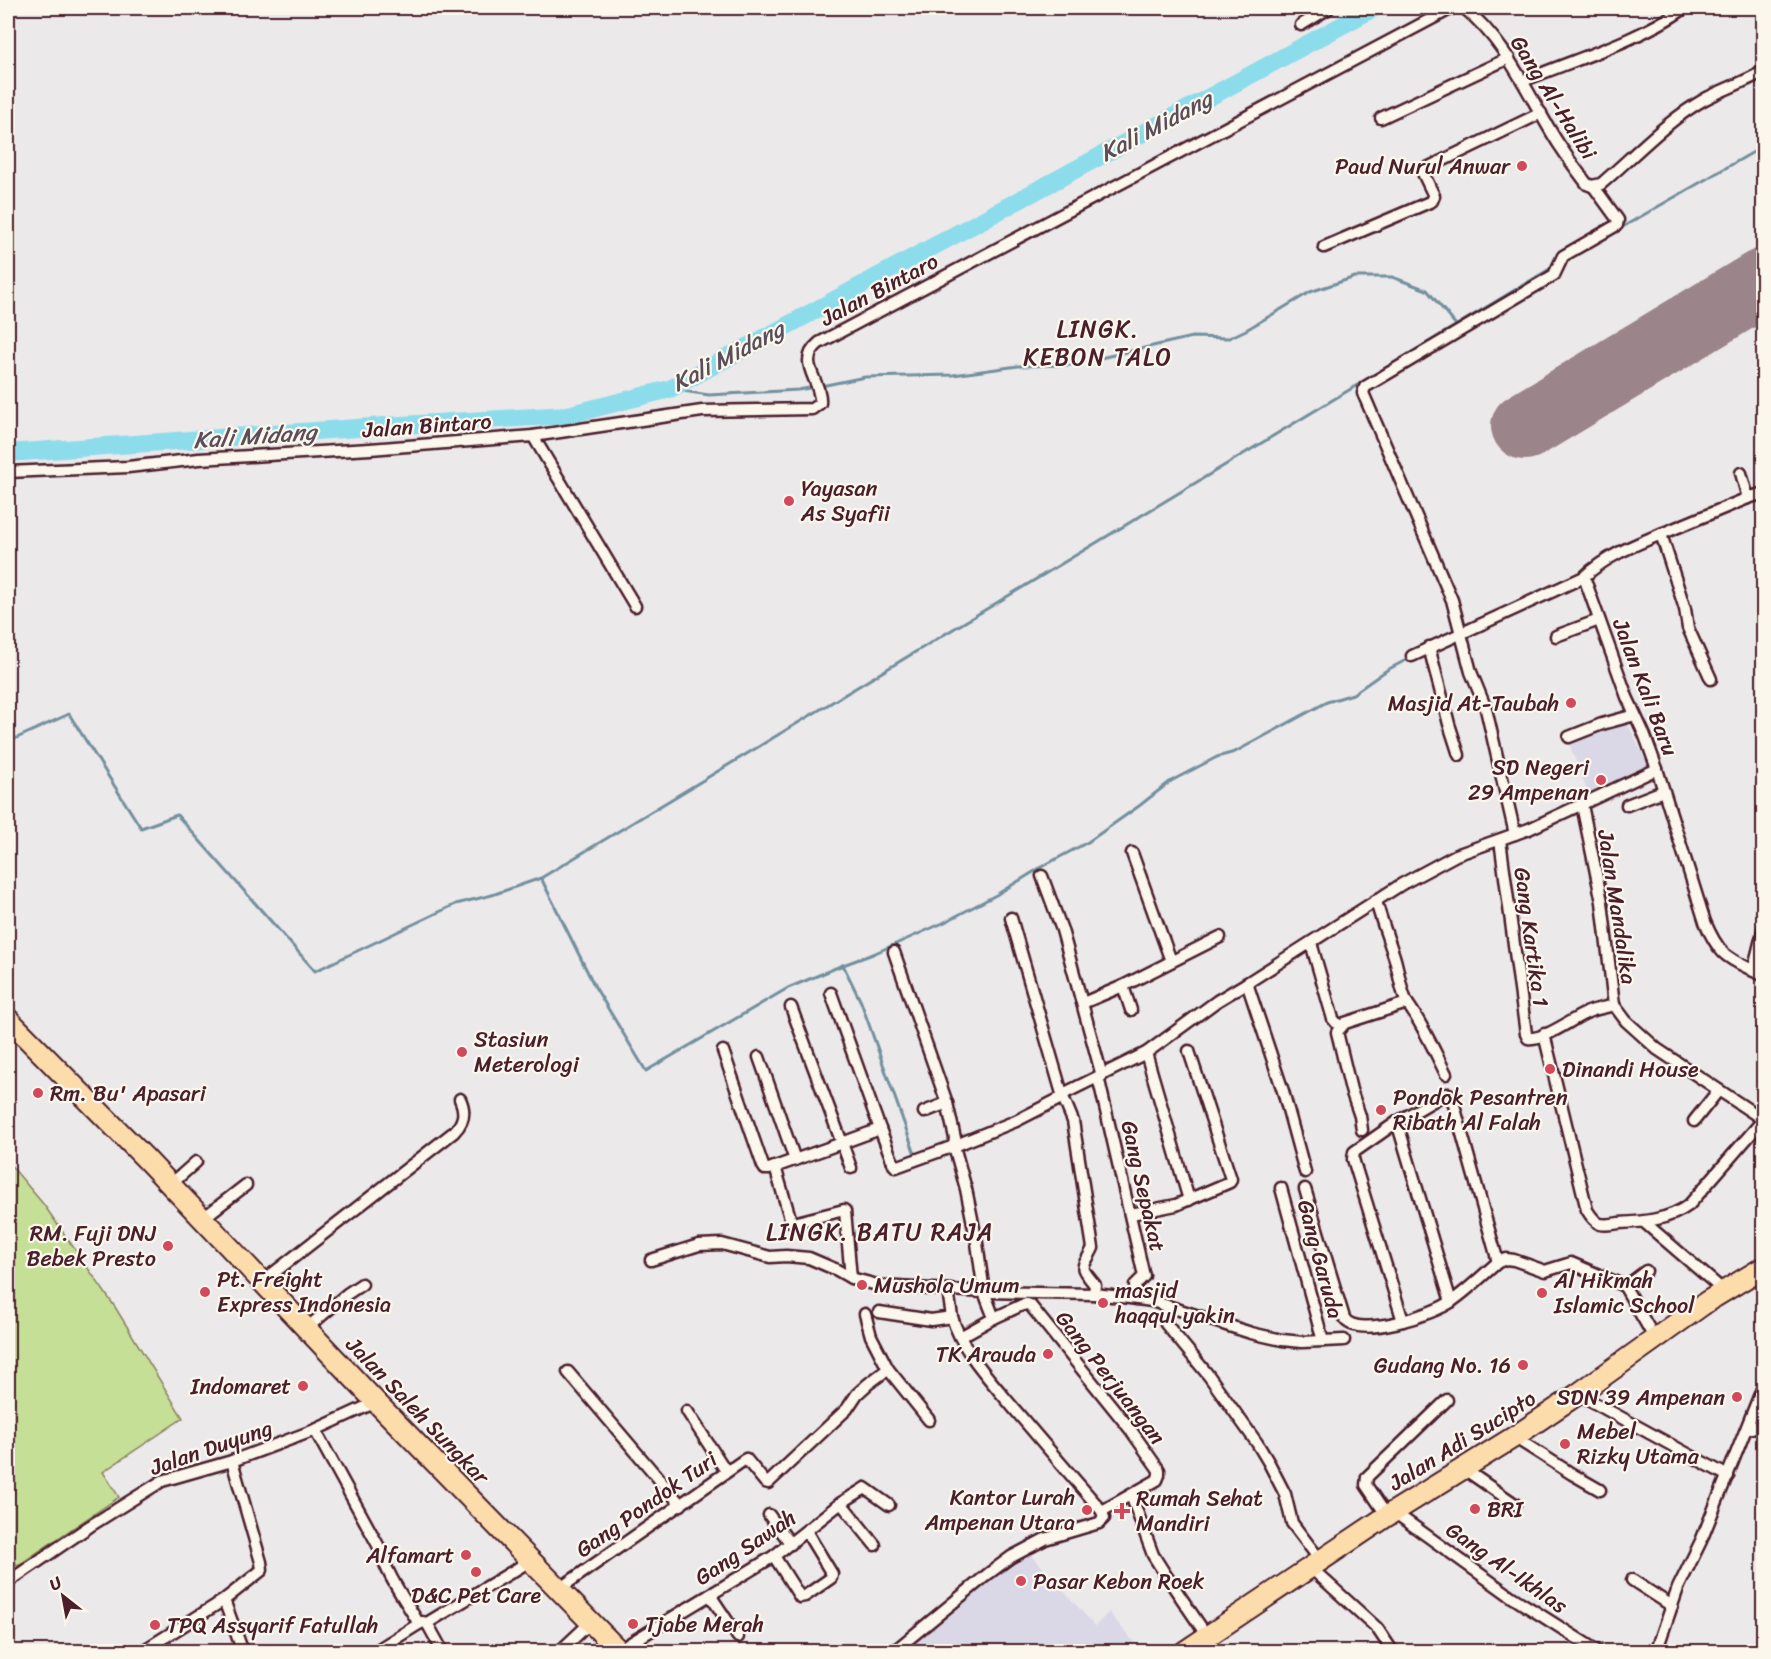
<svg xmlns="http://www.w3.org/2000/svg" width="1771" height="1659" font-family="Sriracha,sans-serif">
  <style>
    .built { fill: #dad8e7 }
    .green { fill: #c6df96; stroke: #887f60; stroke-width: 1.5 }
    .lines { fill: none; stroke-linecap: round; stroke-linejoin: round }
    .stream { stroke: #72909e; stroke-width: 3 }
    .river { stroke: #8ddceb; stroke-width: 18 }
    .runway { stroke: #9b848a; stroke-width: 68 }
    .street-casing { stroke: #4a1f2b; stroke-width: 15 }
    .highway-casing { stroke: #4a1f2b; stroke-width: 24 }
    .street { stroke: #fbf7ec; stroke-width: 10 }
    .highway { stroke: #fddcac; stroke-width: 20 }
    .poi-dot { fill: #d1495b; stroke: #fbf7ec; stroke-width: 2 }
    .labels { text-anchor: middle; stroke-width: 4.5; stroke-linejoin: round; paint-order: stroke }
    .street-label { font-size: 22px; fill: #4a1f2b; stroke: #fbf7ec }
    .poi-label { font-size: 22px; fill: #4a1f2b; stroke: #fbf7ec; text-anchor: start }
    .water-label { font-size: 24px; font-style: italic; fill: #5b4e5b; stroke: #fbf7ec }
    .neighbourhood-label { font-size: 24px; letter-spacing: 1.5px; fill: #4a1f2b; stroke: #fbf7ec }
  </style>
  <rect width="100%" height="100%" fill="#ece9ea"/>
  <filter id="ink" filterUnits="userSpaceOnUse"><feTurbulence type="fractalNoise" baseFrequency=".0167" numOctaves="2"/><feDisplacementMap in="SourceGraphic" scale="12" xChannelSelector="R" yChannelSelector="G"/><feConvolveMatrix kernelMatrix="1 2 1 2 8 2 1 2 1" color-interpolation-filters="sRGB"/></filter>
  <g filter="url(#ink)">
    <g class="built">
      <polygon points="1626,720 1650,770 1590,798 1568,741"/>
      <polygon points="1027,1550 1095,1626 1109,1612 1141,1651 899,1652"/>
    </g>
    <polygon class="green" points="8,1162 44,1205 115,1307 183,1418 103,1472 119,1497 17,1566 8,1551"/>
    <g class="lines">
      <g class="stream">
        <polyline points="1619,229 1764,146"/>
        <polyline points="821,386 865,377 953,375 1018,366 1070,365 1192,337 1229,338 1246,330 1310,292 1355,277 1392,277 1427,290 1456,325"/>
        <polyline points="670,389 709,395 798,390 815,387"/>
        <polyline points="8,742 69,714 141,828 177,815 315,971 456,904 492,895 541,878 1553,267"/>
        <polyline points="541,878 595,987 646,1071 788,988 843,965 861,1002 916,1157"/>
        <polyline points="843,965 873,954 943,923 996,895 1043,866 1088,842 1139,806 1171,781 1217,757 1235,752 1327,702 1353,694 1387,670 1408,659"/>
      </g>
      <polyline class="river" points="8,453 385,426 568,415 670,389 1374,8"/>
      <polyline class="runway" points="1525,426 1764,282"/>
      <defs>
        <g id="street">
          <path d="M 1464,8 C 1508,43 1528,96 1558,143 C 1567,157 1577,171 1587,184 L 1592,186 L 1601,184 C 1635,155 1666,121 1705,99 C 1724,89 1745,82 1764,71"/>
          <polyline points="1301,25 1329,8"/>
          <path d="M 1523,81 C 1578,58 1636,42 1685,8"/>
          <polyline points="1381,118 1509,58"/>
          <polyline points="1324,247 1432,201 1434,196 1423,173 1425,169 1541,113"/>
          <polyline points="533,436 635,606"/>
          <path d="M 8,472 L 128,467 L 199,459 L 370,449 L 533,436 L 702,411 L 812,409 L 820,403 C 822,380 795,363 819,343 L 1452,8"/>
          <polyline points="1741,473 1748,498"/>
          <path d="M 1764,493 L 1748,498 C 1721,509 1693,521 1666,532 C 1637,544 1607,555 1584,577 L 1627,697 L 1645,736 L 1657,769 L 1705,922 C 1721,960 1730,958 1764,976"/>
          <polyline points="1661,534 1685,609 1688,628 1711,679"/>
          <polyline points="1556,636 1599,620"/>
          <polyline points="1429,647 1449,724 1459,755"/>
          <polyline points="1412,656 1584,577"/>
          <polyline points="1569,737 1602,724 1635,715"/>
          <polyline points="1582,805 1602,902 1614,1005 1626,1021 1657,1049 1764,1120"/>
          <polyline points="1627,805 1663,791"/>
          <polyline points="1515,834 1486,709 1471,672 1452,600 1363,393 1365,387 1554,275 1563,256 1617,225 1618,220 1594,187"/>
          <path d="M 1500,840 L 1526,1034 L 1528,1038 C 1545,1040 1570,1020 1586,1013 C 1594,1009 1604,1008 1614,1005"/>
          <polyline points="1132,853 1171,961"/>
          <polyline points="1042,876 1062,930 1102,1076"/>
          <path d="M 1011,918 L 1063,1097 L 1073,1121 L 1093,1248 C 1082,1271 1078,1264 1095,1285 L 1094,1294"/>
          <polyline points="1311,943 1333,1019 1340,1027"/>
          <polyline points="894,952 947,1103 955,1138 954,1146 966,1189 977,1243 984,1292 994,1318"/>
          <polyline points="1753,971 1764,927"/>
          <polyline points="1123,986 1131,1010"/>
          <polyline points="831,993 880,1129"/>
          <polyline points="1083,1003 1123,986 1220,937"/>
          <path d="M 1407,1003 C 1423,1025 1434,1050 1446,1074"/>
          <polyline points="791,1007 842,1143 880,1129 894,1165 896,1167 954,1146 1016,1121 1063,1097"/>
          <path d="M 1544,1034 L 1587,1210 C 1590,1215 1594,1221 1600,1224 C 1605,1225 1614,1224 1619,1223 C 1643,1222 1669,1220 1689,1205 L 1763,1120"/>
          <polyline points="723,1051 763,1166 765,1169 769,1169 842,1143 851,1168"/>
          <polyline points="1146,1053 1189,1200"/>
          <polyline points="759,1057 795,1160"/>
          <polyline points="1097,1078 1100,1085 1144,1276 1135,1285 1137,1299"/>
          <polyline points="1063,1094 1146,1053 1217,1001 1247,983"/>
          <polyline points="924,1112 947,1103"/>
          <polyline points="1694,1121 1718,1091"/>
          <polyline points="1397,1122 1451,1302"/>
          <path d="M 1362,1130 L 1360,1116 L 1351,1090 L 1337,1032 L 1345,1023 L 1407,1003 C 1400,988 1399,972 1394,956 C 1388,938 1381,920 1376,901"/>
          <polyline points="775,1167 791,1221 793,1223 844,1210 845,1211 851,1278"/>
          <polyline points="1305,1172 1283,1091 1247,983 1402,884 1456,855 1529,829 1657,769"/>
          <polyline points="170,1185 196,1162"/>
          <polyline points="1281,1188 1323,1341"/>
          <path d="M 1305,1189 L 1344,1318 C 1357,1340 1435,1314 1452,1301 C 1468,1290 1483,1275 1498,1262 L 1506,1259 L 1514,1260 L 1545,1271 L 1571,1263 L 1620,1284 L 1625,1287 L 1655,1339"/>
          <polyline points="1131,1214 1176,1205 1230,1182 1231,1179 1189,1051"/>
          <polyline points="202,1219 246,1185"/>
          <polyline points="1644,1222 1724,1291"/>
          <polyline points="651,1260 699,1245 722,1244 770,1257 786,1256 809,1258 837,1270 851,1278 881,1286 984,1292 1094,1294 1130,1298 1152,1301 1251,1333 1282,1340 1302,1342 1344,1340"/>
          <path d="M 262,1282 L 454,1132 C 464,1122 466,1112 460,1099"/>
          <polyline points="1625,1287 1646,1271"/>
          <polyline points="948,1290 952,1317"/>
          <polyline points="1171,1308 1166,1315 1166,1324 1209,1376 1257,1443 1269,1463 1285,1494 1292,1523 1320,1560"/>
          <path d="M 879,1312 L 931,1320 L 952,1317 C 961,1348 985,1374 1005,1398 C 1037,1436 1069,1473 1102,1511 L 1157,1480 L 1159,1475 L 1159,1470 L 1130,1429 L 1030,1305 L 1027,1304 L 1022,1305 L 994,1318 L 960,1337"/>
          <polyline points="865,1314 871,1336 888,1369"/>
          <polyline points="1403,1321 1353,1159 1354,1152 1397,1122 1445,1094 1449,1094 1452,1098 1498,1262"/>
          <polyline points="307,1328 347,1294 362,1284"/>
          <polyline points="568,1372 681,1505"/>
          <polyline points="1578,1394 1728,1476"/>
          <polyline points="687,1411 726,1471"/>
          <polyline points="1747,1428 1752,1428 1764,1423"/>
          <path d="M 315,1430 L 379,1547 C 386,1574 405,1600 419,1624"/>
          <polyline points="1514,1437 1572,1474 1600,1490"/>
          <polyline points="1464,1469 1515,1504"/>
          <polyline points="1131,1495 1153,1555 1165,1574 1207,1636"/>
          <polyline points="841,1503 875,1545"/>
          <polyline points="1394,1512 1512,1597 1599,1652"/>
          <polyline points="769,1515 791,1544"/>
          <polyline points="1387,1516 1366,1485 1367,1477 1447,1400"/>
          <polyline points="774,1556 800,1597 805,1596 831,1578 832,1574 806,1531"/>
          <polyline points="1310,1567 1377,1628 1393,1652"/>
          <polyline points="1632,1580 1672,1606"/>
          <polyline points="8,1582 90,1526 162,1481 232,1461 315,1430 376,1402"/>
          <polyline points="559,1589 744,1460 746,1459 765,1482 768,1483 847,1409 857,1394 868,1384 888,1369 929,1420"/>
          <polyline points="710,1595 738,1637"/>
          <polyline points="224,1600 243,1652"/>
          <polyline points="427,1623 443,1652"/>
          <polyline points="619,1650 774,1556 841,1503 862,1490 865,1488 889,1505"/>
          <polyline points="141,1652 224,1600 262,1570 261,1562 232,1461"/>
          <polyline points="374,1652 422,1622 427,1623 530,1561"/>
          <polyline points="559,1652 591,1622"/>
          <polyline points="893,1652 988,1574 1011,1557 1045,1539 1099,1523 1104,1518 1102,1511"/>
          <polyline points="1656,1652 1678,1588 1701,1541 1764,1384"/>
        </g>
        <g id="highway">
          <polyline points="8,1019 147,1160 376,1402 620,1652"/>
          <polyline points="1184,1652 1387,1516 1514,1437 1578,1394 1708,1301 1764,1267"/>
        </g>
      </defs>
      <use href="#street" class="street-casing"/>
      <use href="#highway" class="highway-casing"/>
      <use href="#street" class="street"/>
      <use href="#highway" class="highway"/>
    </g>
  </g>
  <g class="poi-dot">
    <circle cx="1522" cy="166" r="6"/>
    <circle cx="789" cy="501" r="6"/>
    <circle cx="1571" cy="703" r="6"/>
    <circle cx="1601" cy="780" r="6"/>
    <circle cx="462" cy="1052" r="6"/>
    <circle cx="1550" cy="1069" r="6"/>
    <circle cx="38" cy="1093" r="6"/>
    <circle cx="1381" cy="1110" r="6"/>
    <circle cx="168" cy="1246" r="6"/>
    <circle cx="862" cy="1285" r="6"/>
    <circle cx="205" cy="1292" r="6"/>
    <circle cx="1542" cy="1293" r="6"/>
    <circle cx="1103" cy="1303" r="6"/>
    <circle cx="1048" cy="1354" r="6"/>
    <circle cx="1523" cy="1365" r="6"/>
    <circle cx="303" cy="1386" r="6"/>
    <circle cx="1737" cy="1397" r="6"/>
    <circle cx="1565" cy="1444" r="6"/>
    <circle cx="1475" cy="1509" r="6"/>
    <circle cx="1087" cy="1510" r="6"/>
    <path d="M1119 1502h6v6h6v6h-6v6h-6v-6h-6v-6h6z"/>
    <circle cx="466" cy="1555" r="6"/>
    <circle cx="476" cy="1572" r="6"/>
    <circle cx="1021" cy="1581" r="6"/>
    <circle cx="633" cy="1624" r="6"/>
    <circle cx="155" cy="1625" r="6"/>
  </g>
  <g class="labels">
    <g class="street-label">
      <text transform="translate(1554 97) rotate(58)" y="8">Gang Al-Halibi</text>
      <text transform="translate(879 289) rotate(-28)" y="8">Jalan Bintaro</text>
      <text transform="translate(427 425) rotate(-4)" y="8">Jalan Bintaro</text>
      <text transform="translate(1646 687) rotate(69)" y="8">Jalan Kali Baru</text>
      <text transform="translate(1618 907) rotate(81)" y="8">Jalan Mandalika</text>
      <text transform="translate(1532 937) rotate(82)" y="8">Gang Kartika 1</text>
      <text transform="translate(1144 1186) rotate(77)" y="8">Gang Sepakat</text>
      <text transform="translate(1321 1259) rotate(75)" y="8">Gang Garuda</text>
      <text transform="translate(1111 1377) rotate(52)" y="8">Gang Perjuangan</text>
      <text transform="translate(418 1410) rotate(46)" y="8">Jalan Saleh Sungkar</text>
      <text transform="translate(1462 1440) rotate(-32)" y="8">Jalan Adi Sucipto</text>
      <text transform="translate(211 1447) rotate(-19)" y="8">Jalan Duyung</text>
      <text transform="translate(646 1504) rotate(-35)" y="8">Gang Pondok Turi</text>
      <text transform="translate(745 1547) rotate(-34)" y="8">Gang Sawah</text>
      <text transform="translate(1507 1567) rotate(35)" y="8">Gang Al-Ikhlas</text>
    </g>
    <g class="poi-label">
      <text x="1510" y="174" text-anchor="end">Paud Nurul Anwar</text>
      <text x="801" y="496">Yayasan<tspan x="801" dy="25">As Syafii</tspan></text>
      <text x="1559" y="711" text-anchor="end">Masjid At-Taubah</text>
      <text x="1589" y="775" text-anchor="end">SD Negeri<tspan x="1589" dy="25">29 Ampenan</tspan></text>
      <text x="474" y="1047">Stasiun<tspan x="474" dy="25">Meterologi</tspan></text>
      <text x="1562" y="1077">Dinandi House</text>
      <text x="50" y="1101">Rm. Bu' Apasari</text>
      <text x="1393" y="1105">Pondok Pesantren<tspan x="1393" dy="25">Ribath Al Falah</tspan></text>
      <text x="156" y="1241" text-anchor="end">RM. Fuji DNJ<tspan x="156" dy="25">Bebek Presto</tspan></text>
      <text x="217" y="1287">Pt. Freight<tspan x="217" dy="25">Express Indonesia</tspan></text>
      <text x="1554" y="1288">Al Hikmah<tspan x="1554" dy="25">Islamic School</tspan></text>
      <text x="874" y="1293">Mushola Umum</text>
      <text x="1115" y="1298">masjid<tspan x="1115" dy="25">haqqul yakin</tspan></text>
      <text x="1036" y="1362" text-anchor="end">TK Arauda</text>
      <text x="1511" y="1373" text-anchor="end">Gudang No. 16</text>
      <text x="291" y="1394" text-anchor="end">Indomaret</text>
      <text x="1725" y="1405" text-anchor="end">SDN 39 Ampenan</text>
      <text x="1577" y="1439">Mebel<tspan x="1577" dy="25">Rizky Utama</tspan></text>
      <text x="1075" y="1505" text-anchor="end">Kantor Lurah<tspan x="1075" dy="25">Ampenan Utara</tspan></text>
      <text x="1136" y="1506">Rumah Sehat<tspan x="1136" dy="25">Mandiri</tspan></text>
      <text x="1487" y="1517">BRI</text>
      <text x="454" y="1563" text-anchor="end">Alfamart</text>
      <text x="1033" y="1589">Pasar Kebon Roek</text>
      <text x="476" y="1603" text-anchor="middle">D&amp;C Pet Care</text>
      <text x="645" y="1632">Tjabe Merah</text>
      <text x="167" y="1633">TPQ Assyarif Fatullah</text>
    </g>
    <g class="water-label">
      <text transform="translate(1156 126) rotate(-28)" y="8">Kali Midang</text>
      <text transform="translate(728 356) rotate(-28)" y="8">Kali Midang</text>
      <text transform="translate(255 436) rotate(-4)" y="8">Kali Midang</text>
    </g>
    <g class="neighbourhood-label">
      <text x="1098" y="337">LINGK.<tspan x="1098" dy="28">KEBON TALO</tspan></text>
      <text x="880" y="1240">LINGK. BATU RAJA</text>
    </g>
  </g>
  <rect width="1771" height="1659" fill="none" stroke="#fbf7ec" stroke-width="30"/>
  <rect x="15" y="15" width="1741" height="1629" fill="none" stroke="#4a1f2b" stroke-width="2" filter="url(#ink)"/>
  <g transform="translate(63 1596) rotate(329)" stroke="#fbf7ec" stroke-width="4.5" paint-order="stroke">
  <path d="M0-4.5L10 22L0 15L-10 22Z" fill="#4a1f2b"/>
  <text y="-9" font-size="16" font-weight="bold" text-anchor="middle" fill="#4a1f2b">U</text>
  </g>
</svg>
